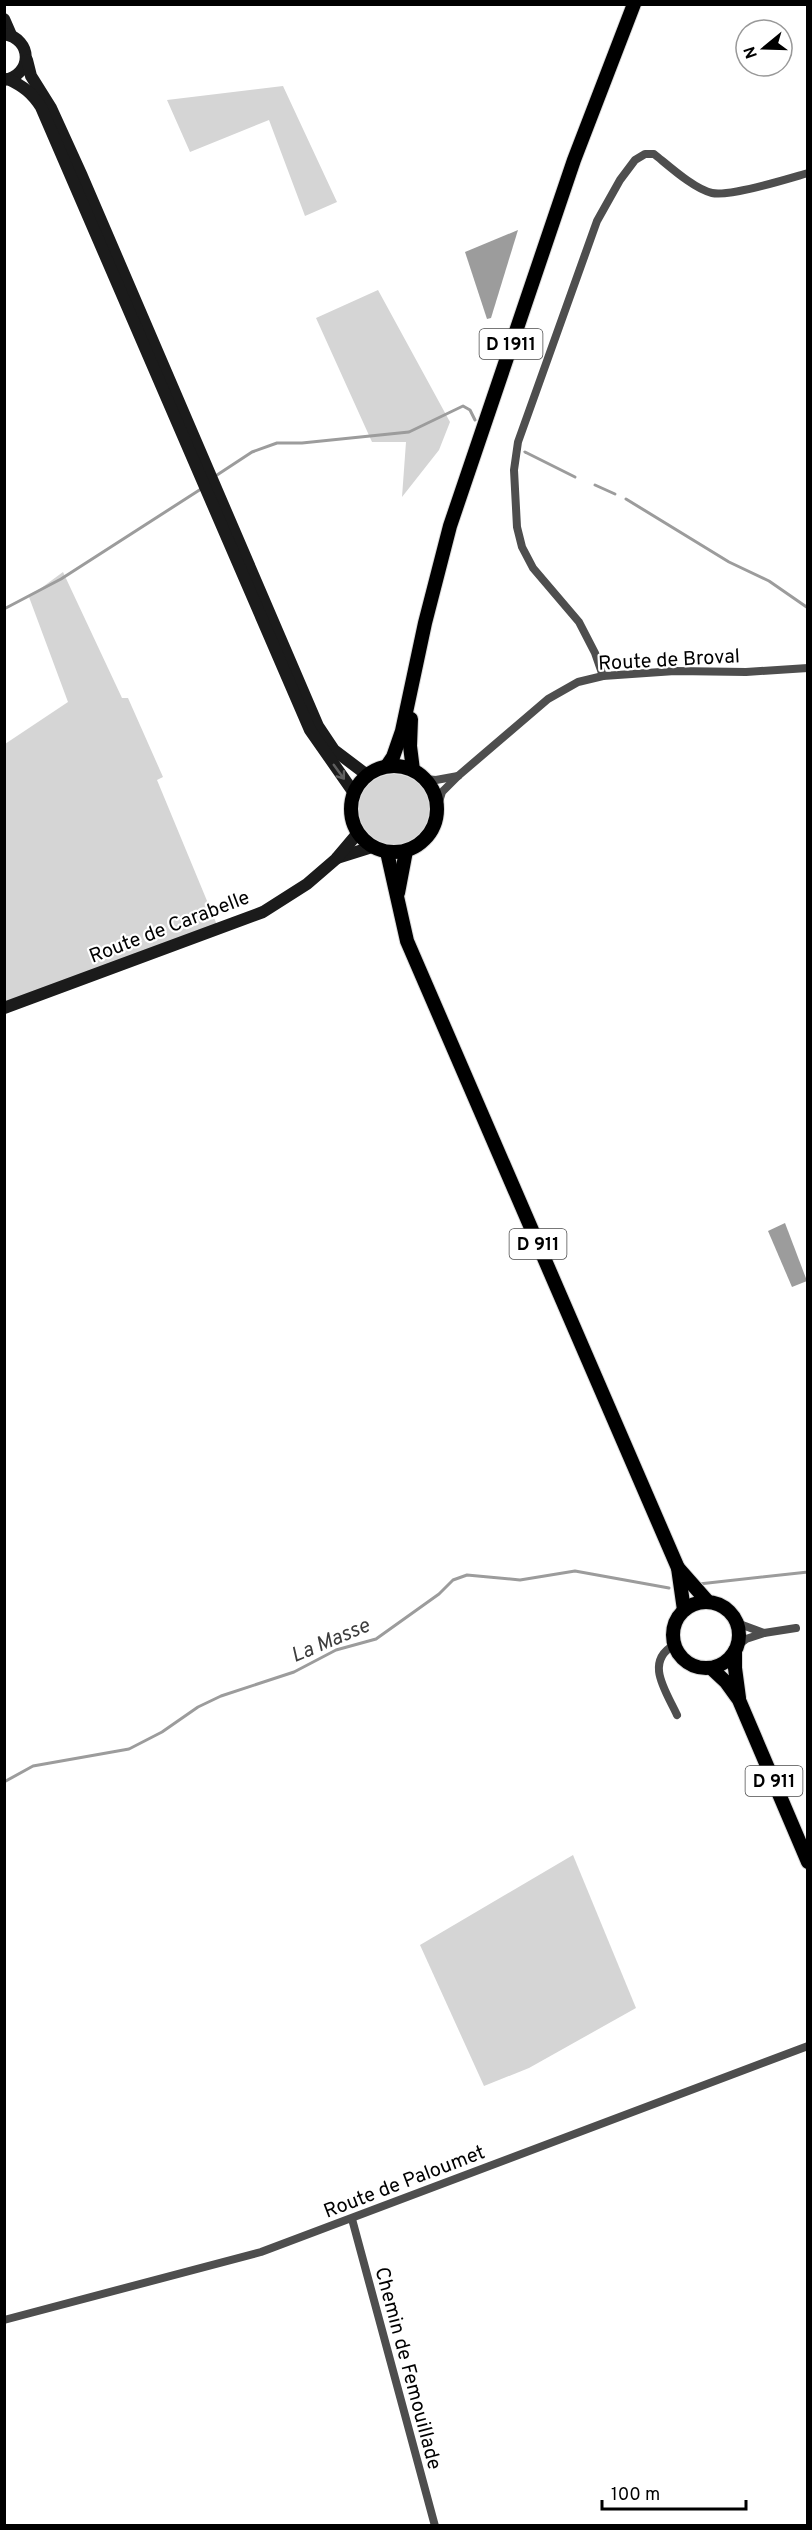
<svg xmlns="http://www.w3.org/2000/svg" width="812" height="2530" font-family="Overpass,sans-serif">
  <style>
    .green { fill: #d5d5d5 }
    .water { fill: #9c9c9c }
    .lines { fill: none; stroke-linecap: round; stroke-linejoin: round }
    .stream { stroke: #9c9c9c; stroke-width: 3 }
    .primary-casing { stroke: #dbdbdb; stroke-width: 16 }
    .street { stroke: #4e4e4e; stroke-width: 8 }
    .secondary { stroke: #1b1b1b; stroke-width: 12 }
    .primary { stroke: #000; stroke-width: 14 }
    .oneway { stroke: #5f5f5f }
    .labels { text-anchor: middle; stroke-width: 4.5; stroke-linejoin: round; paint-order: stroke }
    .shield { fill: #fff; stroke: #4c4c4c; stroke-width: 1.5 }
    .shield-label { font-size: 18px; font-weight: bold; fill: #000 }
    .street-label { font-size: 20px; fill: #000; stroke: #fff }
    .water-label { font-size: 21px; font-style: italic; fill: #3d3d3d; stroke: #fff }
  </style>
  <rect width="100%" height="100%" fill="#fff"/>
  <g class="green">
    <polygon points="283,86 337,202 305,216 269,120 190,152 167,100"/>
    <polygon points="378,290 450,422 439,450 402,497 406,442 372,442 316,318"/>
    <polygon points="63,572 122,698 128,698 163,777 157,780 217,925 5,1007 5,744 68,702 29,597"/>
    <circle cx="394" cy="811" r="37"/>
    <polygon points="573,1855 636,2008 529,2068 484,2086 420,1945"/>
  </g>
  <g class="water">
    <polygon points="518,230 491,318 487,319 465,252"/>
    <polygon points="785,1223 807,1281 792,1287 768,1231"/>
  </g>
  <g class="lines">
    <g class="stream">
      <polyline points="525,452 575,477"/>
      <polyline points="217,475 252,452 277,443 302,443 409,432 463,406 470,410 475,420"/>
      <polyline points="595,485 615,494"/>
      <polyline points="626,499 729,562 769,581 808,608"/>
      <polyline points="4,609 61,579 201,489"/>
      <polyline points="699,1584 808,1572"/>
      <polyline points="4,1782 33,1766 129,1749 162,1732 198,1707 221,1696 294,1672 336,1650 376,1639 439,1594 453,1580 467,1575 520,1580 575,1571 669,1588"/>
    </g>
    <defs>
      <g id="primary">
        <polyline points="411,719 410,746 413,770"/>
        <circle cx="394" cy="809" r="43"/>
        <polyline points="387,766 393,757 402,731 425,623 450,526 574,160 634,4"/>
        <polyline points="387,852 407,941 678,1568 684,1610"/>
        <polyline points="398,893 406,851"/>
        <polyline points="678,1568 708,1602"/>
        <circle cx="706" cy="1635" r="33"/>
        <polyline points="735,1651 735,1668 739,1698"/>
        <polyline points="711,1668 726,1682 739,1700 808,1862"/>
      </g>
    </defs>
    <use href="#primary" class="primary-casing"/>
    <g class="street">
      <path d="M 603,676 L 595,653 L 579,622 L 533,568 L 522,547 L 517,527 L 514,470 L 518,442 L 597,221 L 620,180 L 635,160 L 645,154 L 654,154 C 669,166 694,189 712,193 C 730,197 787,179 808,173"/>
      <polyline points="425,779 436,780 458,776"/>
      <polyline points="438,805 442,792 458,776 548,699 578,682 603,676 675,671 746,672 808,668"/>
      <polyline points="737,1623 764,1633 746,1639 737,1646"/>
      <polyline points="764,1633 796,1628"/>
      <path d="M 674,1645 C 644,1662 666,1691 677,1715"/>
      <polyline points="352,2219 435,2526"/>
      <polyline points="4,2320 261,2252 808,2046"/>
    </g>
    <g class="secondary">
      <polyline points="4,19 11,35"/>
      <path d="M 4,34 C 33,39 33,75 4,80"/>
      <polyline points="27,60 31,76 51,108 82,176 318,726 334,750 367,775"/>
      <path d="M 8,79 C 23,86 32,93 41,107 L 310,730 L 354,793"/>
      <polyline points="337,858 372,847"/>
      <polyline points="4,1008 263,912 307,884 336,859 358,833"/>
    </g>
    <use href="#primary" class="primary"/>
  </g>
  <defs><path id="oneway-shaft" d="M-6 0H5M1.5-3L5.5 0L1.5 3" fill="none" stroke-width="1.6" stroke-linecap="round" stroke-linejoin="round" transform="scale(1.5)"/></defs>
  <use class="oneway" href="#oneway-shaft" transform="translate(339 772) rotate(54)"/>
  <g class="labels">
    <g class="shield">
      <rect x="479.5" y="329" width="63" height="30" rx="4.5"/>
      <rect x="509.5" y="1229" width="57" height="30" rx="4.5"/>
      <rect x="745.5" y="1766" width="57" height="30" rx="4.5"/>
    </g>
    <g class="shield-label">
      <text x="511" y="350">D 1911</text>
      <text x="538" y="1250">D 911</text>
      <text x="774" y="1787">D 911</text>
    </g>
    <g class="street-label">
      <text transform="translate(669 659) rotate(-3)" y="7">Route de Broval</text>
      <text transform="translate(169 926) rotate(-21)" y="7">Route de Carabelle</text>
      <text transform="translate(404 2181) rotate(-21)" y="7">Route de Paloumet</text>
      <text transform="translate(409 2368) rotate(75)" y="7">Chemin de Femouillade</text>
    </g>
    <g class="water-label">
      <text transform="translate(330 1640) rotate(-23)" y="7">La Masse</text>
    </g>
  </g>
  <rect width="812" height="2530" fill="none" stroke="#000000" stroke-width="12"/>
  <g transform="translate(764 48) rotate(251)"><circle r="28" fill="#ffffff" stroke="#999999" stroke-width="1.5"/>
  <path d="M0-4.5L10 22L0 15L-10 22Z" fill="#000000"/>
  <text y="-9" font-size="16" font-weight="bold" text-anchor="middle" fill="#000000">N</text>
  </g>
  <path d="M602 2500v9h144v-9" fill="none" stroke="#000000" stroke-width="3"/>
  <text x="611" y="2500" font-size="18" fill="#000000" stroke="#ffffff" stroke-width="4.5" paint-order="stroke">100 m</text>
</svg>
